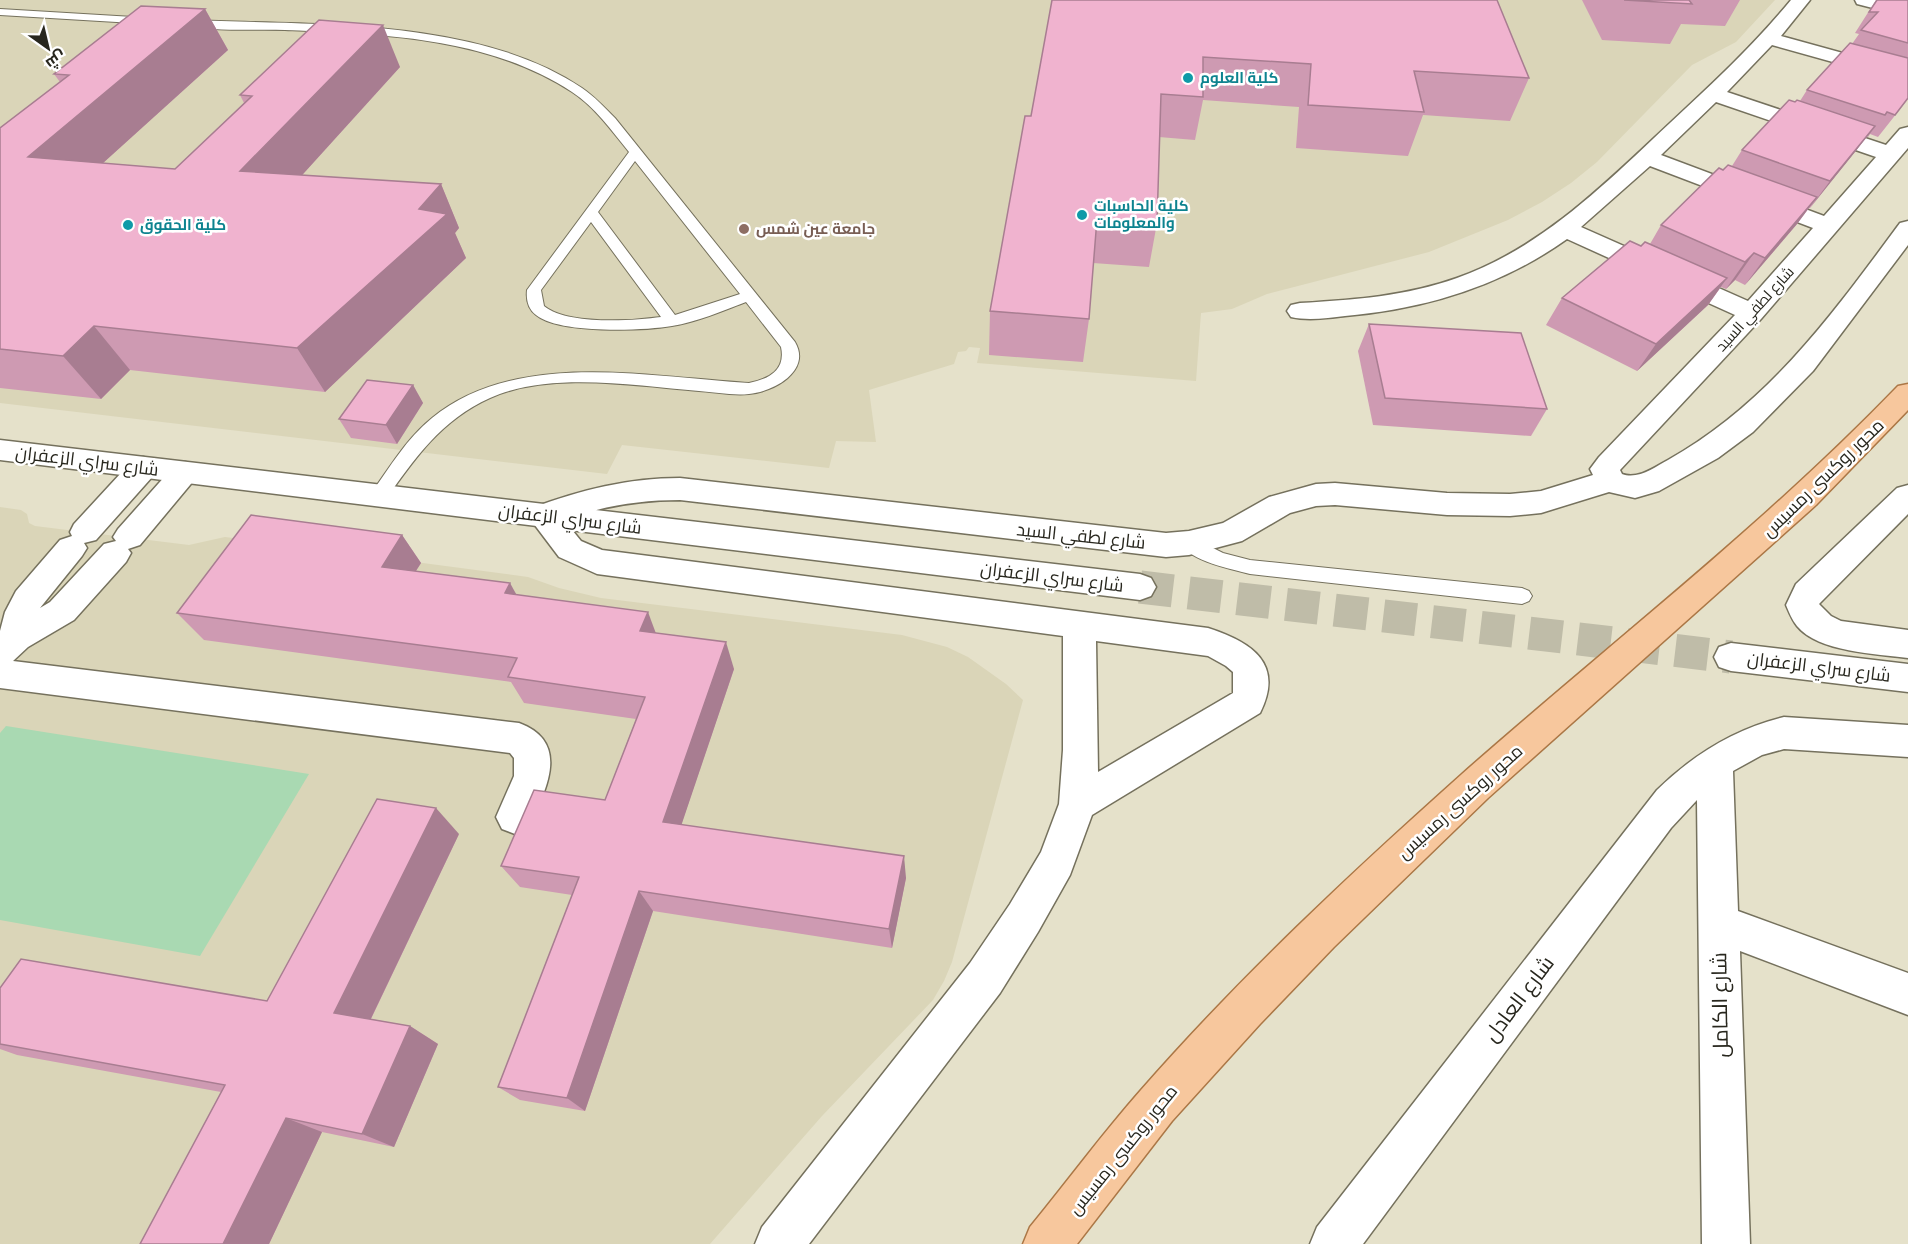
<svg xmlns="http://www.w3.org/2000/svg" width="1908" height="1244" font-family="Merriweather,Cairo,serif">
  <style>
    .built { fill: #dad5b8 }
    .green { fill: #a9d9b2 }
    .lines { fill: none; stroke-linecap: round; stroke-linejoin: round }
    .tertiary-tunnel { stroke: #bfbca8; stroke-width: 33; stroke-dasharray: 33 16; stroke-linecap: butt }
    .service-casing { stroke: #75715d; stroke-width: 2 }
    .minor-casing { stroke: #75715d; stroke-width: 3 }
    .tertiary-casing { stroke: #75715d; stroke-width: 3 }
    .primary-casing { stroke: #ab7746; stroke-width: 3 }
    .service { fill: #fff; fill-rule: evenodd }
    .minor { fill: #fff; fill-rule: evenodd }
    .tertiary { fill: #fff; fill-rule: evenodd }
    .primary { fill: #f7c79d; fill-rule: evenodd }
    .wall { fill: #ce9ab2 }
    .shaded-wall { fill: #a87d91 }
    .building { fill: #f0b3cf; stroke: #a87d91; stroke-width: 1.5 }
    .culture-dot { fill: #0f9aa8; stroke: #fff; stroke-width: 2 }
    .education-dot { fill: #8d6e63; stroke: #fff; stroke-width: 2 }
    .labels { text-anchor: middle; stroke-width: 5; stroke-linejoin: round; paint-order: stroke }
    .far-culture-label { font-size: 15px; font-weight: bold; fill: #0d838f; stroke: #fff; text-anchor: start }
    .far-education-label { font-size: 15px; font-weight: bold; fill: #785e54; stroke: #fff; text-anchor: start }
    .far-street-label { font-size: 15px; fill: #28271e; stroke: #fff }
    .street-label { font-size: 18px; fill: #28271e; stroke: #fff }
    .near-street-label { font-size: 21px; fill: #28271e; stroke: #fff }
  </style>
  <rect width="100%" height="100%" fill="#e5e1ca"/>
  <g class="built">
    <polygon points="0,0 1775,0 1736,42 1692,65 1597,162 1571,183 1542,202 1508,220 1429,252 1267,294 1232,309 1201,313 1196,381 977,363 980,348 969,347 966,351 958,352 954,364 869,390 876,442 836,441 829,468 622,445 607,474 0,403"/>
    <polygon points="0,507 21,510 27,514 29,523 35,526 189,545 225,537 528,577 559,588 601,598 902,635 947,647 968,657 1006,684 1023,700 952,962 944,981 933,1000 822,1116 710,1244 0,1244"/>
  </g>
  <polygon class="green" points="6,726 309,774 200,956 0,920 0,733"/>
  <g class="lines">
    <polyline class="tertiary-tunnel" points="1140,587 1731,657"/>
    <defs>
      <g id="service">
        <polygon points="0,9 150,18 156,21 150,24 0,15"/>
        <path d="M 188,20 C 310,25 477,17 582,88 C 594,96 605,108 615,118 L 795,342 C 812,371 773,392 749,394 C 733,396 715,392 699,391 C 636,386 550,371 490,398 C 441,420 414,459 384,502 L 378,504 L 372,502 L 369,497 L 372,492 C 390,467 407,438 432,418 C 516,349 648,377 749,383 C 769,379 786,370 781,347 L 746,302 C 722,311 697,322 672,326 C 642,331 559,334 536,315 C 528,309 526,299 527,290 L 629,152 C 612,131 595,107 572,92 C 488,37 382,34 285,30 C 253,29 214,32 184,25 L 184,21 ZM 635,161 L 740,294 L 675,315 L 598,212 ZM 591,222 L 661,317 C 632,321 567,325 544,306 L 541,290 Z"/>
        <path d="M 1189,536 L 1223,553 L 1250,560 L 1522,588 L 1529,591 L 1532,596 L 1529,601 L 1522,604 L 1250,574 C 1231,569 1190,561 1180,543 L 1182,538 Z"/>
      </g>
      <g id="minor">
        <path d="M 1791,0 L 1810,0 L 1781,36 L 1908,71 L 1908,83 L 1772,45 L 1727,92 L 1886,145 L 1900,129 L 1908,127 L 1908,148 L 1761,319 L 1620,470 L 1622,474 C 1638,480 1655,467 1668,460 C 1769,403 1832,315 1900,223 L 1908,221 L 1908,245 L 1813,371 L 1753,432 L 1718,458 L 1659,491 L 1635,498 L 1609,492 L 1541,513 L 1510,516 L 1447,515 L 1335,505 L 1316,506 L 1290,513 L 1242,541 L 1189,555 L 1166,557 L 680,500 C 640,500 602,506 564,520 L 581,541 L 602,550 L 1208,628 C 1251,642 1285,663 1260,713 L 1092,815 L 1070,875 L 1038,932 L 1000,993 L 809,1244 L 755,1244 L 762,1227 L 970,963 L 1010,904 L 1041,852 L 1059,804 L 1063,750 L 1063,636 L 597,574 L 559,557 L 528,516 L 532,508 C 581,490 628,478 680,478 L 1166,533 L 1189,531 L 1223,523 L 1269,497 L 1316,484 L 1335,483 L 1447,493 L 1510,494 L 1541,491 L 1593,475 L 1590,469 L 1599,457 L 1735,315 L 1567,239 C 1501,286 1426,309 1345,316 C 1328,318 1308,321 1291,317 L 1287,311 L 1291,305 L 1300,303 C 1353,300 1407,296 1457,278 C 1542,248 1606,183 1670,123 C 1712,84 1754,45 1791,0 ZM 1716,102 L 1876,157 L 1824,216 L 1661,155 ZM 1650,166 L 1813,228 L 1748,301 L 1581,227 ZM 1096,641 L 1208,656 L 1226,666 L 1233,672 L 1233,693 L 1098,772 Z"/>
        <polygon points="1855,0 1886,0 1908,5 1908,17 1857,4"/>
        <path d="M 143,457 L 153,460 L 158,468 L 153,476 L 96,540 L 84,543 L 87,548 L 82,556 L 40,608 L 50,602 L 104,544 L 116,541 L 113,537 L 118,529 L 175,465 L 185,462 L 195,465 L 200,473 L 140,545 L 128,549 L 131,553 L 126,562 L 74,620 L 28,647 L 13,661 L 519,723 C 573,743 544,793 528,829 L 515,834 L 502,829 L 496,817 L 514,776 L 514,758 L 510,753 L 0,688 L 0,631 L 5,612 L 16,591 L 60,540 L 72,536 L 70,532 L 74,524 L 133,460 Z"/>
        <path d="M 1908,485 L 1908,514 L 1819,604 L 1831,616 L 1841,621 L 1908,630 L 1908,658 C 1877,654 1818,652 1797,626 C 1792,620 1789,612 1786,605 L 1796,584 L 1897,488 Z"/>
        <path d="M 1784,717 L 1908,725 L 1908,757 L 1784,749 L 1762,755 L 1733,771 L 1738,911 L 1908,973 L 1908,1015 L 1740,951 L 1750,1244 L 1702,1244 L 1697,800 L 1671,828 L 1363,1244 L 1310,1244 L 1317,1227 L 1657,790 C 1693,755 1734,729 1784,717 Z"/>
      </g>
      <g id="tertiary">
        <polygon points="0,440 1140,574 1151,578 1156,587 1151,596 1140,600 0,460"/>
        <polygon points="1731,643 1908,664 1908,692 1731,671 1719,667 1714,657 1719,647"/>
      </g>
      <path id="primary" d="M 1908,384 L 1908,410 L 1816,505 L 1488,798 L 1334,947 L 1260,1024 L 1172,1121 L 1077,1244 L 1023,1244 L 1030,1227 C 1067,1182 1102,1134 1141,1090 C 1240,977 1350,874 1462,774 C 1608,645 1762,527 1898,386 Z"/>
    </defs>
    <use href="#service" class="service-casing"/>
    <use href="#minor" class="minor-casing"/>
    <use href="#tertiary" class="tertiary-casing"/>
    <use href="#primary" class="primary-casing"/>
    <use href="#service" class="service"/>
    <use href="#minor" class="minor"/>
    <use href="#tertiary" class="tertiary"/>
    <use href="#primary" class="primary"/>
  </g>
  <g class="wall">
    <polygon points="1052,0 1529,78 1510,121 1423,115 1408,156 1296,148 1299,107 1203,100 1195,140 1159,137 1157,223 1149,267 1093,263 1089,319 1083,362 989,355 990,311 1031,116"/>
    <polygon points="1582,0 1740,0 1725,26 1681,24 1670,44 1602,40"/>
    <polygon points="1876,0 1908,0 1908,99 1878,137 1870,134 1868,137 1867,136 1810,208 1809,208 1797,224 1745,285 1735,280 1726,289 1721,287 1708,305 1637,371 1546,325 1562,298 1641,246 1650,244 1661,225 1723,170 1732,166 1742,150 1795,102 1800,101 1807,90 1852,44 1859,34 1855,33"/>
    <polygon points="205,9 228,50 103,163 175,169 244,103 240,95 400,67 302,175 441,184 459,228 455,233 466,258 325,392 130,370 101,399 0,388 0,128 60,82 54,74"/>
    <polygon points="1369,324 1547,409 1531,436 1373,425 1358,351"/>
    <polygon points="413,385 423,403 397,444 351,438 339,419"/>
    <polygon points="402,535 421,563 416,571 516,594 656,634 734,669 681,825 906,878 892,948 653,911 585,1111 520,1100 498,1087 572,895 520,887 501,866 605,800 636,719 524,703 511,682 204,640 177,613"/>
    <polygon points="459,834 371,1019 410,1026 438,1044 394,1147 322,1132 269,1244 221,1092 17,1055 0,1049 0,988 267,1001"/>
  </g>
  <g class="shaded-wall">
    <polygon points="205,9 228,50 61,201 28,157"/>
    <polygon points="383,25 400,67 266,215 240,171"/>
    <polygon points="1875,126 1855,152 1810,208 1830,181"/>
    <polygon points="441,184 459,228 455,233 466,258 325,392 297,348"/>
    <polygon points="1817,197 1797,224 1745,285 1765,258"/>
    <polygon points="1754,253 1735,280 1726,289 1745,262"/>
    <polygon points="1727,278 1708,305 1637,371 1656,344"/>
    <polygon points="94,326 130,370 101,399 63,356"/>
    <polygon points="413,385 423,403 397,444 386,425"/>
    <polygon points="402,535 421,563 401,594 382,567"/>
    <polygon points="510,583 525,610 505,593"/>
    <polygon points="648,612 658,639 640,631"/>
    <polygon points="726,642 734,669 675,844 663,822"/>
    <polygon points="436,808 459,834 365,1031 334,1013"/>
    <polygon points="904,856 906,878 892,948 889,929"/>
    <polygon points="639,891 653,911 585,1111 567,1098"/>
    <polygon points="410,1026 438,1044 394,1147 362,1134"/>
    <polygon points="286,1118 322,1132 269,1244 223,1244"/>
  </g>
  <g class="building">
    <polygon points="1052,0 1497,0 1529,78 1414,71 1424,112 1308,105 1311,64 1203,57 1203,97 1161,94 1157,223 1097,219 1089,319 990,311 1025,116 1031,116"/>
    <polygon points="1624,0 1689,0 1692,4"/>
    <polygon points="1877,0 1908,0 1908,43 1861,30 1878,12 1869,12"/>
    <polygon points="141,6 205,9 28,157 175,169 252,96 240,95 319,20 383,25 240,171 441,184 419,209 447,214 297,348 94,326 63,356 0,349 0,128 69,75 54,74"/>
    <polygon points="1850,43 1908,58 1908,98 1895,115 1887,112 1885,115 1807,90"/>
    <polygon points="1789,100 1795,102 1797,100 1875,126 1830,181 1742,150"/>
    <polygon points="1728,165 1817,197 1765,258 1754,253 1745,262 1661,225 1719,168 1723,170"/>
    <polygon points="1630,241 1641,246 1645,242 1727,278 1656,344 1562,298"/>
    <polygon points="1369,324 1521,333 1547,409 1385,398"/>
    <polygon points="367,380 413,385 386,425 339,419"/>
    <polygon points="251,515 402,535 382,567 510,583 505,593 648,612 640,631 726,642 663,822 904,856 889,929 639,891 567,1098 498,1087 579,877 501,866 534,790 605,800 645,697 508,677 517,658 177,613"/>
    <polygon points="377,799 436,808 334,1013 410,1026 362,1134 286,1118 223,1244 140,1244 225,1085 0,1044 0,988 21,959 267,1001"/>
  </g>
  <g class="culture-dot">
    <circle cx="1188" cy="78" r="6"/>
    <circle cx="1082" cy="215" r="6"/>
    <circle cx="128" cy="225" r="6"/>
  </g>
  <circle class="education-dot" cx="744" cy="229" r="6"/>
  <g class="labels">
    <g class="far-culture-label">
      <text x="1200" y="83">كلية العلوم</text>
      <text x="1094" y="211">كلية الحاسبات<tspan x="1094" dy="17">والمعلومات</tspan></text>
      <text x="140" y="230">كلية الحقوق</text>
    </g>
    <g class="far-education-label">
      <text x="756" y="234">جامعة عين شمس</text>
    </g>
    <g class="far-street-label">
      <text transform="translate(1755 309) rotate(-48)" y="5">شارع لطفي السيد</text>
    </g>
    <g class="street-label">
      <text transform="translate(87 461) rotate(7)" y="6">شارع سراي الزعفران</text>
      <text transform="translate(1823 478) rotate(-44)" y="6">محور روكسى رمسيس</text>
      <text transform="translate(570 519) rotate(7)" y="6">شارع سراي الزعفران</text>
      <text transform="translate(1081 536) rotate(6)" y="6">شارع لطفي السيد</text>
      <text transform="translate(1052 577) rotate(7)" y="6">شارع سراي الزعفران</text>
      <text transform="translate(1819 667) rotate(7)" y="6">شارع سراي الزعفران</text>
      <text transform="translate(1460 802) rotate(-42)" y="6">محور روكسى رمسيس</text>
      <text transform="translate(1123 1150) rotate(-51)" y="6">محور روكسى رمسيس</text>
    </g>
    <g class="near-street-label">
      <text transform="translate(1519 999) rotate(-53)" y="7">شارع العادل</text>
      <text transform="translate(1720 1005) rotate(-91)" y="7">شارع الكامل</text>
    </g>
  </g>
  <g transform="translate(48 48) rotate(146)" stroke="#ffffff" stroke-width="4.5" paint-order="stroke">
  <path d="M0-4.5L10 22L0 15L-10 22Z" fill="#28271e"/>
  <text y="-9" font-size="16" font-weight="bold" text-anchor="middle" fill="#28271e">ش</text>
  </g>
</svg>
